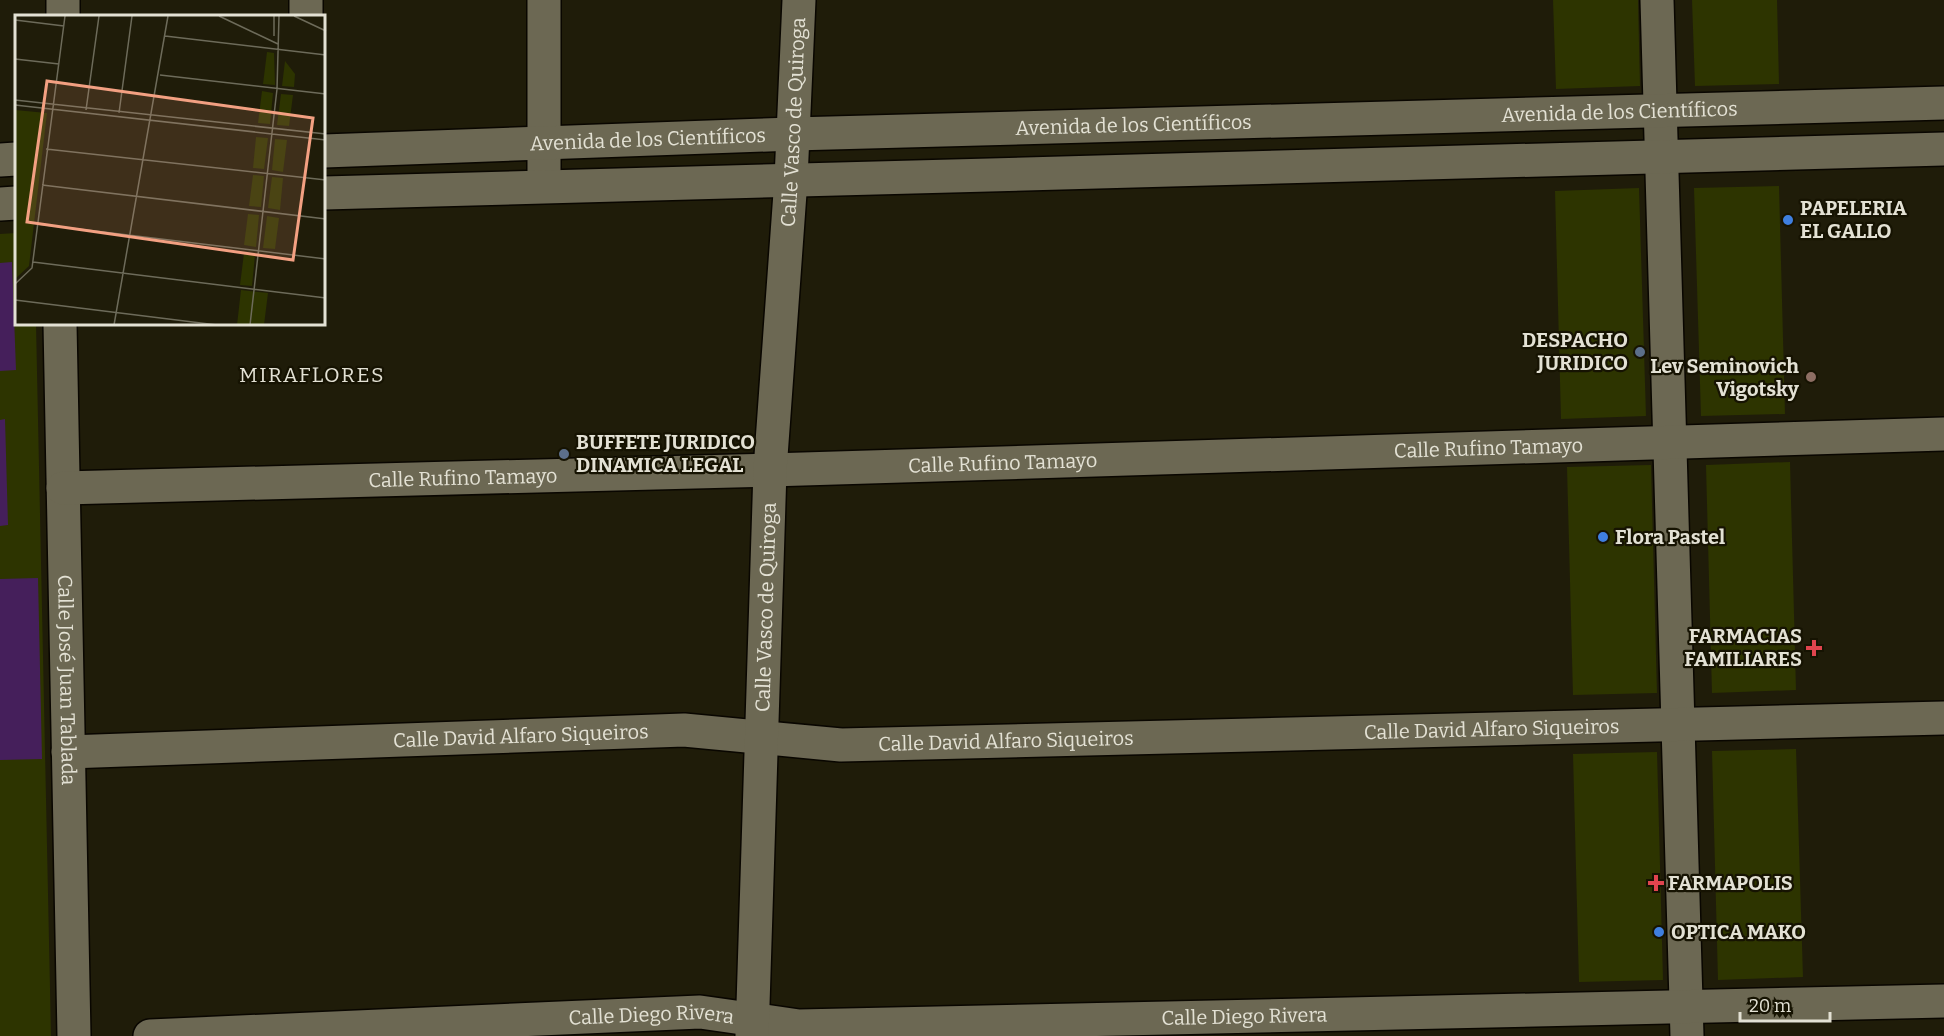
<svg xmlns="http://www.w3.org/2000/svg" width="1944" height="1036" font-family="Bitter,serif">
  <style>
    .green { fill: #2d3400 }
    .building { fill: #451f5b }
    .lines { fill: none; stroke-linecap: round; stroke-linejoin: round }
    .minor-casing { stroke: #090600; stroke-width: 36 }
    .tertiary-casing { stroke: #090600; stroke-width: 36 }
    .minor { stroke: #6c6853; stroke-width: 33 }
    .tertiary { stroke: #6c6853; stroke-width: 33 }
    .shop-dot { fill: #3f7fe0; stroke: #161302; stroke-width: 2 }
    .service-dot { fill: #5c6f8a; stroke: #161302; stroke-width: 2 }
    .education-dot { fill: #8d6e63; stroke: #161302; stroke-width: 2 }
    .health-dot { fill: #e0444e; stroke: #161302; stroke-width: 2 }
    .labels { text-anchor: middle; stroke-width: 4.5; stroke-linejoin: round; paint-order: stroke }
    .street-label { font-size: 20px; fill: #e3e1d4; stroke: #161302 }
    .poi-label { font-size: 20px; font-weight: bold; fill: #e3e1d4; stroke: #161302; text-anchor: start }
    .neighbourhood-label { font-size: 21px; letter-spacing: 1.5px; fill: #e3e1d4; stroke: #161302 }
    .inset-road { fill: none; stroke: #6d6b5a; stroke-width: 1.5 }
    .view { fill: #f3a082; fill-opacity: 0.15; stroke: #f3a082; stroke-width: 3 }
    .inset-edge { fill: none; stroke: #e3e1d4; stroke-width: 3 }
  </style>
  <rect width="100%" height="100%" fill="#1f1c09"/>
  <g class="green">
    <polygon points="1553,0 1638,0 1640,86 1556,89"/>
    <polygon points="1692,0 1777,0 1779,84 1695,86"/>
    <polygon points="1779,186 1785,414 1701,416 1694,188"/>
    <polygon points="1639,188 1646,416 1561,419 1555,191"/>
    <polygon points="16,233 16,324 36,324 51,1036 0,1036 0,234"/>
    <polygon points="1790,462 1796,690 1712,693 1706,465"/>
    <polygon points="1651,465 1657,693 1573,695 1567,467"/>
    <polygon points="1796,749 1803,977 1718,980 1712,751"/>
    <polygon points="1657,752 1663,980 1579,982 1573,754"/>
  </g>
  <g class="building">
    <polygon points="12,262 16,370 0,371 0,263"/>
    <polygon points="5,419 8,525 0,526 0,420"/>
    <polygon points="38,578 42,759 0,760 0,579"/>
  </g>
  <g class="lines">
    <defs>
      <g id="minor">
        <polyline points="306,0 306,16"/>
        <polyline points="1657,0 1687,1036"/>
        <polyline points="63,16 63,0"/>
        <polyline points="544,186 544,0"/>
        <path id="s1" d="M 60,324 L 74,1036"/>
        <path id="s2" d="M 63,488 L 770,470 L 1944,434"/>
        <path id="s3" d="M 68,752 L 684,730 L 841,745 L 1944,718"/>
        <path id="s4" d="M 150,1036 L 700,1012 L 799,1026 L 1944,1001"/>
        <path id="s5" d="M 752,1036 L 770,470 L 791,179 L 799,0"/>
      </g>
      <g id="tertiary">
        <path id="s6" d="M 324,151 L 793,134 L 1944,103"/>
        <polyline points="0,160 16,159"/>
        <path d="M 324,193 C 864,176 1404,166 1944,149"/>
        <polyline points="0,204 16,203"/>
      </g>
    </defs>
    <use href="#minor" class="minor-casing"/>
    <use href="#tertiary" class="tertiary-casing"/>
    <use href="#minor" class="minor"/>
    <use href="#tertiary" class="tertiary"/>
  </g>
  <g class="shop-dot">
    <circle cx="1788" cy="220" r="6"/>
    <circle cx="1603" cy="537" r="6"/>
    <circle cx="1659" cy="932" r="6"/>
  </g>
  <g class="service-dot">
    <circle cx="1640" cy="352" r="6"/>
    <circle cx="564" cy="454" r="6"/>
  </g>
  <circle class="education-dot" cx="1811" cy="377" r="6"/>
  <g class="health-dot">
    <path d="M1811 639h6v6h6v6h-6v6h-6v-6h-6v-6h6z"/>
    <path d="M1653 874h6v6h6v6h-6v6h-6v-6h-6v-6h6z"/>
  </g>
  <g class="labels">
    <g class="street-label">
      <text dy="7" stroke="none"><textPath href="#s6" startOffset="1296">Avenida de los Científicos</textPath></text>
      <text dy="7" stroke="none"><textPath href="#s5" startOffset="915">Calle Vasco de Quiroga</textPath></text>
      <text dy="7" stroke="none"><textPath href="#s6" startOffset="810">Avenida de los Científicos</textPath></text>
      <text dy="7" stroke="none"><textPath href="#s6" startOffset="324">Avenida de los Científicos</textPath></text>
      <text dy="7" stroke="none"><textPath href="#s2" startOffset="1426">Calle Rufino Tamayo</textPath></text>
      <text dy="7" stroke="none"><textPath href="#s2" startOffset="940">Calle Rufino Tamayo</textPath></text>
      <text dy="7" stroke="none"><textPath href="#s2" startOffset="400">Calle Rufino Tamayo</textPath></text>
      <text dy="7" stroke="none"><textPath href="#s5" startOffset="429">Calle Vasco de Quiroga</textPath></text>
      <text dy="7" stroke="none"><textPath href="#s1" startOffset="356">Calle José Juan Tablada</textPath></text>
      <text dy="7" stroke="none"><textPath href="#s3" startOffset="1425">Calle David Alfaro Siqueiros</textPath></text>
      <text dy="7" stroke="none"><textPath href="#s3" startOffset="453">Calle David Alfaro Siqueiros</textPath></text>
      <text dy="7" stroke="none"><textPath href="#s3" startOffset="939">Calle David Alfaro Siqueiros</textPath></text>
      <text dy="7" stroke="none"><textPath href="#s4" startOffset="1096">Calle Diego Rivera</textPath></text>
      <text dy="7" stroke="none"><textPath href="#s4" startOffset="502">Calle Diego Rivera</textPath></text>
    </g>
    <g class="poi-label">
      <text x="1800" y="215">PAPELERIA<tspan x="1800" dy="23">EL GALLO</tspan></text>
      <text x="1628" y="347" text-anchor="end">DESPACHO<tspan x="1628" dy="23">JURIDICO</tspan></text>
      <text x="1799" y="373" text-anchor="end">Lev Seminovich<tspan x="1799" dy="23">Vigotsky</tspan></text>
      <text x="576" y="449">BUFFETE JURIDICO<tspan x="576" dy="23">DINAMICA LEGAL</tspan></text>
      <text x="1615" y="544">Flora Pastel</text>
      <text x="1802" y="643" text-anchor="end">FARMACIAS<tspan x="1802" dy="23">FAMILIARES</tspan></text>
      <text x="1668" y="890">FARMAPOLIS</text>
      <text x="1671" y="939">OPTICA MAKO</text>
    </g>
    <g class="neighbourhood-label">
      <text x="312" y="382">MIRAFLORES</text>
    </g>
  </g>
  <g transform="translate(15 15)">
    <rect width="310" height="310" fill="#1f1c09"/>
    <path d="M 252,37 L 259,38 L 260,70 L 248,69 ZM 270,46 L 280,59 L 279,72 L 267,71 ZM 247,76 L 258,78 L 255,109 L 243,108 ZM 266,79 L 278,80 L 274,111 L 262,110 ZM 0,95 L 32,98 L 14,251 L 0,264 ZM 241,122 L 253,123 L 249,154 L 238,153 ZM 260,124 L 272,125 L 268,157 L 257,155 ZM 238,160 L 249,161 L 246,192 L 234,191 ZM 257,162 L 268,163 L 265,195 L 253,193 ZM 233,199 L 244,200 L 241,232 L 229,230 ZM 252,201 L 264,203 L 260,234 L 248,233 ZM 229,238 L 240,240 L 237,271 L 225,270 ZM 226,275 L 253,278 L 249,310 L 222,310 Z" fill="#2d3400"/>
    <path class="inset-road" d="M 204,1 L 263,29M 279,1 L 311,16M 0,5 L 49,11M 150,21 L 311,40M 259,21 L 259,1M 0,44 L 44,49M 145,60 L 311,79M 0,85 L 311,119M 0,90 L 311,125M 71,95 L 84,1M 104,98 L 117,1M 31,134 L 311,165M 27,170 L 311,204M 22,209 L 311,244M 18,247 L 311,283M 0,269 L 17,253 L 50,1M 0,285 L 202,310M 99,310 L 153,1M 235,310 L 262,74 L 264,1"/>
    <path class="view" d="M 32,66 L 298,103 L 278,245 L 12,207 Z"/>
    <rect width="310" height="310" class="inset-edge"/>
  </g>
  <path d="M1740 1012v9h90v-9" fill="none" stroke="#e3e1d4" stroke-width="3"/>
  <text x="1749" y="1012" font-size="18" fill="#e3e1d4" stroke="#161302" stroke-width="4.5" paint-order="stroke">20 m</text>
</svg>
